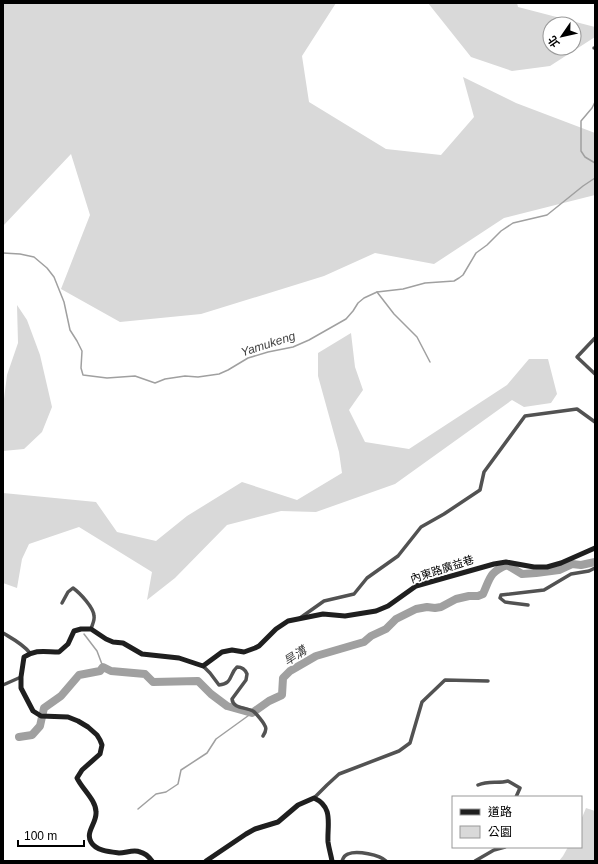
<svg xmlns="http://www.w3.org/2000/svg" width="598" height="864" font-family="Arial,'Noto Sans TC',sans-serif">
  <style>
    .green { fill: #d9d9d9; fill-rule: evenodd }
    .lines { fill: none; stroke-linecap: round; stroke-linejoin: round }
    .stream { stroke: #a0a0a0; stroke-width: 1.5 }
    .river { stroke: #a0a0a0; stroke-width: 8 }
    .street { stroke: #525252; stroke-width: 3.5 }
    .secondary { stroke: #1f1f1f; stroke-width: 5 }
    .labels { text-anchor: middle; stroke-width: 3.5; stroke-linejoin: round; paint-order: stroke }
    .street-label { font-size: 11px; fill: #000; stroke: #fff }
    .water-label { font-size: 12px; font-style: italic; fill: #414141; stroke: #fff }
  </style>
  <rect width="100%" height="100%" fill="#fff"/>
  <g class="green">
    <polygon points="3,3 336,3 302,56 309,102 386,149 441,155 474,117 463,77 516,103 595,133 595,195 504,218 434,264 375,253 324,276 201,314 120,322 61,289 90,215 71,154 3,226"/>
    <path d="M 428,3 L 517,3 L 518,7 L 595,27 L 595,37 L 550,66 L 512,71 L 471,57 ZM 550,24 L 574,24 L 574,48 L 550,48 Z"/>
    <polygon points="17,305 27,320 40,355 52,407 42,432 24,449 3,451 3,399 4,399 7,375 18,343"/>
    <polygon points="351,333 355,367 363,390 349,410 365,442 409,449 507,385 529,359 548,359 557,394 551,403 524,407 512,400 395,484 316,512 281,511 227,525 175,578 147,600 152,572 79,527 29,544 22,559 17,588 3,583 3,493 96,502 117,532 156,541 187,516 242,482 297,500 342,473 339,452 318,376 318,353"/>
    <polygon points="586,808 595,811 595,861 559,861 563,856 568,847 581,847 581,820"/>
  </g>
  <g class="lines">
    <g class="stream">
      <polyline points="595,102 592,108 581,121 581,151 585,157 595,163"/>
      <polyline points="3,253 20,254 34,257 47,268 54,277 64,302 70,330 77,341 82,351 81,368 83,375 107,378 135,376 155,383 165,379 185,376 198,377 219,374 228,370 248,358 268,352 293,347 309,340 346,319 353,311 358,303 364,298 377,292 403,289 425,283 454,281 459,278 463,275 476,253 487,245 501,231 513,223 547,215 583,186 595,178"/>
      <polyline points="377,292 394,314 417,337 430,362"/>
      <polyline points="84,634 97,651 103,667"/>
      <polyline points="138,809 156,794 166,792 178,784 181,770 207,753 216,739 252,713"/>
    </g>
    <path class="river" d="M 19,737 L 32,735 L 40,726 L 44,708 L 61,696 L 79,675 L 100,671 L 103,667 L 111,671 L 145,674 L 153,682 L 198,681 L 211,694 L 227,706 L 252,713 L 269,701 L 282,695 L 283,678 L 290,671 L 316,656 L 364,642 L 371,636 L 386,629 L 396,619 L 416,609 L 427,607 L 435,608 L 441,607 L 456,599 L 469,596 L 478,596 L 483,594 C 490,579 489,572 507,565 L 522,574 L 536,573 L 559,570 L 572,564 L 581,565 L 595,562"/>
    <g class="street">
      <polyline points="594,48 595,48"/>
      <polyline points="595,338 577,357 595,374"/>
      <path d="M 62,603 L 68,592 L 73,588 C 80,593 94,608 94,616 C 95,620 92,625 91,629"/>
      <polyline points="528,605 505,602 500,598 501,595 544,590 571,574 589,571 595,568"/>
      <polyline points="300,618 324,601 354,594 367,578 398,556 421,527 444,514 480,490 484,472 525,416 577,409 595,422"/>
      <path d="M 3,633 C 13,639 23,644 30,653"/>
      <path d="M 203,666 L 210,673 L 219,685 C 233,684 229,674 237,667 C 242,667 245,669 247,674 L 246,680 L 232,699 C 233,709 246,707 253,711 C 256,713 264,723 265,726 C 267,729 265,733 263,736"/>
      <polyline points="3,685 21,677"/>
      <path d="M 478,785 C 489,780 498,784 508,781 L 520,788 L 516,797"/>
      <polyline points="314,798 327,785 339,774 399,751 410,743 422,702 445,680 488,681"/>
      <path d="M 342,861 C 343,858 345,855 348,854 C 357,850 380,855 386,861"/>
      <polyline points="475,861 494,850 505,847"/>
    </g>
    <g class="secondary">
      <path d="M 152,861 C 149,857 145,853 140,852 C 134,849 126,853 119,853 C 110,852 96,851 91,842 C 85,832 97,823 96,812 C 96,800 82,789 77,778 L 82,770 L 100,754 L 102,745 L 100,740 L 97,735 L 88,727 L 78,721 L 68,717 L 41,716 L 33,711 L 21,688 L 21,677 L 24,657 C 36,649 45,652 59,652 L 68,644 L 74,631 L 81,629 L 91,629 L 106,639 L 113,642 L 123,643 L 142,654 L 179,658 L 203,666 L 222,652 L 232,650 L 244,652 L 255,648 L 259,646 L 276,629 L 288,621 L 323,614 L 345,616 L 376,611 L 388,606 L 416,586 L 494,564 L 506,562 L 534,567 L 547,567 L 561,563 L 595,548"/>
      <path d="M 206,861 L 246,834 L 255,829 L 278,822 L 298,805 L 314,798 C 334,807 327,825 328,842 C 329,849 331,855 332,861"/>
    </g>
  </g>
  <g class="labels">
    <g class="street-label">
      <text transform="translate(442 569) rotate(-18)" y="4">內東路廣益巷</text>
    </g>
    <g class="water-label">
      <text transform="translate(268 344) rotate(-18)" y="4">Yamukeng</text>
      <text transform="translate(295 656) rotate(-33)" y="4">旱溝</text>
    </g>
  </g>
  <rect width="598" height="864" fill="none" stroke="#000000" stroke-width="8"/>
  <rect x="452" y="796" width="130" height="52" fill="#ffffff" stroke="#999999"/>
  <rect x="460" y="809" width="20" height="6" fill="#1f1f1f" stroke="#999999"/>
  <text x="488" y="816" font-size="12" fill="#000000">道路</text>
  <rect x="460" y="826" width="20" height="12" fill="#d9d9d9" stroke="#999999"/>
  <text x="488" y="836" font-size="12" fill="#000000">公園</text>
  <g transform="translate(562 36) rotate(236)"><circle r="19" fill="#ffffff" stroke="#999999"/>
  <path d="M0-3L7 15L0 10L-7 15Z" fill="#000000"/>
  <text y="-6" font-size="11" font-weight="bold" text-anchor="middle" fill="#000000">北</text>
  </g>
  <path d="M18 840v6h66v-6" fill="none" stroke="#000000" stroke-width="2"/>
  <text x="24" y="840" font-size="12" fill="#000000" stroke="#ffffff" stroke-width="3" paint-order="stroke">100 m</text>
</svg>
